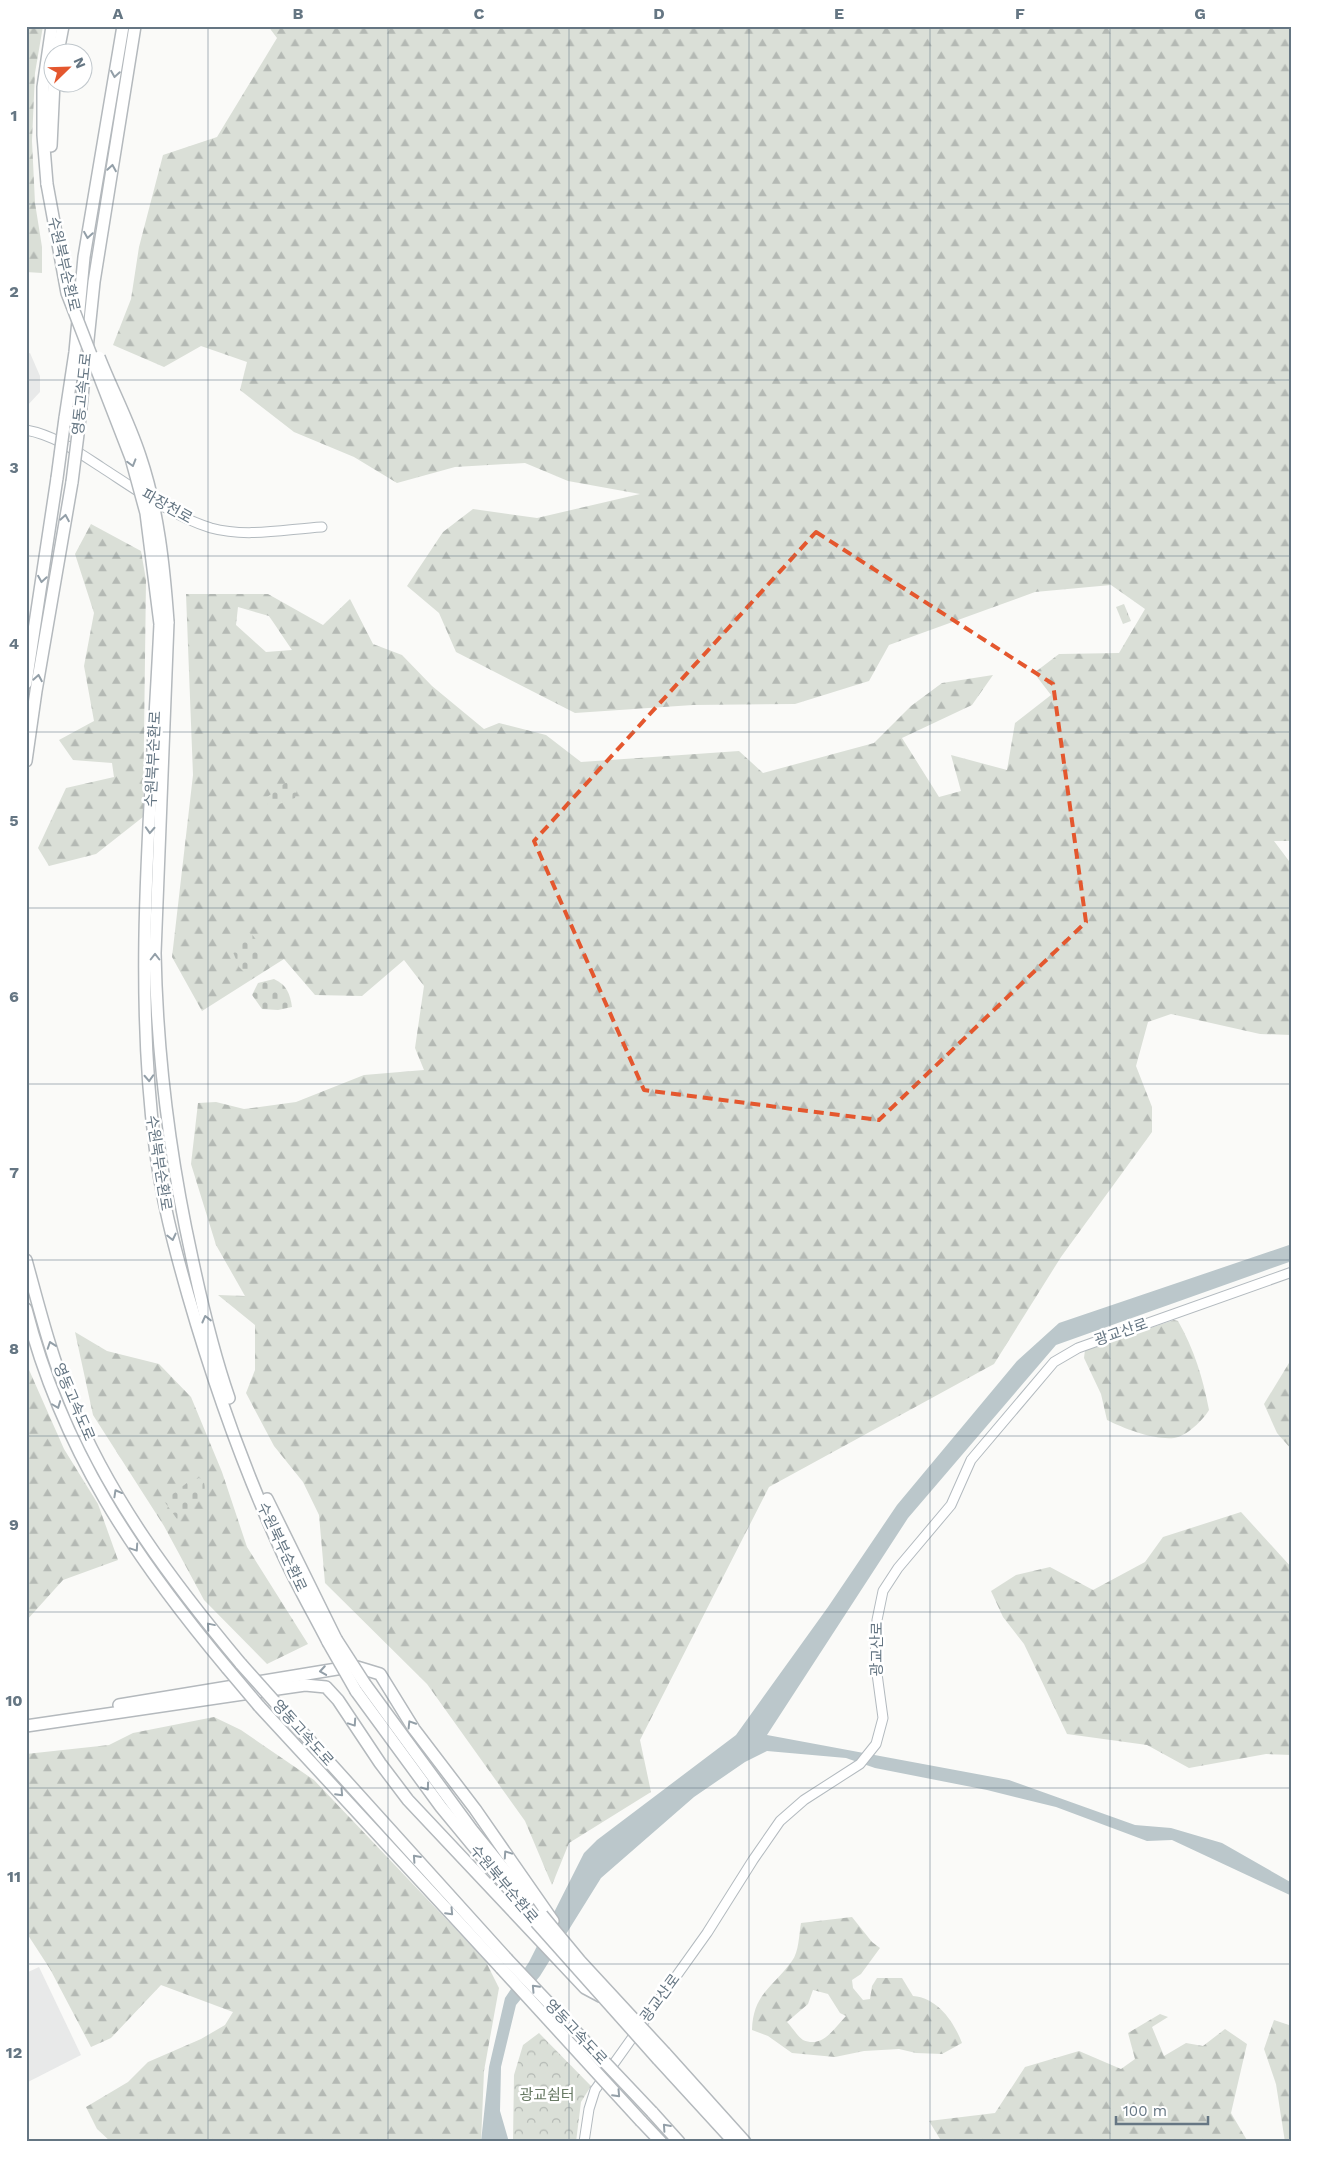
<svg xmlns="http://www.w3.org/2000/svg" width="1318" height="2168" font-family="'Work Sans','Noto Sans KR',sans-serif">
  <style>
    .built { fill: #e8e9e9 }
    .forest { fill: url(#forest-firs); fill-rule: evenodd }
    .cemetery { fill: url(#cemetery-stones) }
    .park { fill: url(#park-crowns) }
    .water { fill: #bbc7cb }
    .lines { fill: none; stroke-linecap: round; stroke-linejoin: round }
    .secondary-casing { stroke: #b3babf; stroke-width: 11 }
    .highway-casing { stroke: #b4b9bd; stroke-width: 14 }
    .secondary { stroke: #fff; stroke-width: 9 }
    .highway { stroke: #fff; stroke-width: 11 }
    .highway-bridge-casing { stroke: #b4b9bd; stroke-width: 14; stroke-linecap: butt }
    .highway-bridge { stroke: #fff; stroke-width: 11 }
    .oneway { stroke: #939fa8 }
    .marked { fill: none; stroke: #e4572e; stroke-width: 4; stroke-dasharray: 10 6; stroke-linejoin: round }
    .grid { fill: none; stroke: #657683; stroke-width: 1; stroke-opacity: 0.55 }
    .labels { text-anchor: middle; stroke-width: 5; stroke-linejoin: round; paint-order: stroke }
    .street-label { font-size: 15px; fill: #657683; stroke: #fff }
    .park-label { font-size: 15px; fill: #687a64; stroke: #fff }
    .neatline { fill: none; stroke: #657683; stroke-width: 2 }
    .grid-label { font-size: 16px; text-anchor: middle; font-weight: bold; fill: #657683 }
  </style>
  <defs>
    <pattern id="forest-firs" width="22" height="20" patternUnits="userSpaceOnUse" patternTransform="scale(1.25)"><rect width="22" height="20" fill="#dadfd7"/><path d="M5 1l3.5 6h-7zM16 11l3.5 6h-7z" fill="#b4b9b4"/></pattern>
    <pattern id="cemetery-stones" width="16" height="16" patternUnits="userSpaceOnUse" patternTransform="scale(1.25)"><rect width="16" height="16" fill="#dadfd7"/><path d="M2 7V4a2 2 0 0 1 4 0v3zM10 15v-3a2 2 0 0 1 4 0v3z" fill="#b4b9b4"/></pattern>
    <pattern id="park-crowns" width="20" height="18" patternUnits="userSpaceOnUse" patternTransform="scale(1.25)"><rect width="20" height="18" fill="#dadfd7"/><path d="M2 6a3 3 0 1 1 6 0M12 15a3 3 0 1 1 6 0" fill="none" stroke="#b4b9b4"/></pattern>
  </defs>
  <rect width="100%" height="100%" fill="#fafaf8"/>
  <g class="built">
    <polygon points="30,353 40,376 40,392 26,407 26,354"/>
    <polygon points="39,1967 81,2055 26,2083 26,1973"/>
  </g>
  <g class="forest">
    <polygon points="26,26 43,26 35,73 32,141 35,203 42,247 42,273 26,272"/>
    <path d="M 268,26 L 1292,26 L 1292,841 L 1274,841 L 1292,865 L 1292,1035 L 1260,1034 L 1171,1014 L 1148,1022 L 1136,1066 L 1152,1107 L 1152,1132 L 1061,1257 L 994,1364 L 769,1487 L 640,1740 L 651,1792 L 569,1843 L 552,1885 L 525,1821 L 427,1684 L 325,1583 L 319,1515 L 303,1482 L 274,1446 L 246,1393 L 255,1370 L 255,1325 L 218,1295 L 245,1296 L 216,1245 L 191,1164 L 198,1103 L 216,1102 L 244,1109 L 296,1102 L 364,1075 L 424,1070 L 415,1048 L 424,986 L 404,960 L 362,996 L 315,995 L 284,959 L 202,1011 L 172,957 L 193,775 L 186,594 L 268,594 L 323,625 L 350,599 L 373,644 L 402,655 L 432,686 L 484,729 L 499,723 L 546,735 L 581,762 L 739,751 L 763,773 L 874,743 L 911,706 L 942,683 L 993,675 L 972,705 L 902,738 L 939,797 L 961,791 L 951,755 L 1007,770 L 1015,723 L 1051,695 L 1034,673 L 1059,654 L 1119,653 L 1145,609 L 1111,585 L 1035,592 L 889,645 L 869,681 L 795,704 L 693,705 L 575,713 L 456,652 L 439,613 L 407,586 L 443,532 L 473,509 L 537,518 L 640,494 L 568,481 L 525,463 L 455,467 L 397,483 L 354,457 L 294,432 L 240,390 L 247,362 L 201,346 L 164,367 L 113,345 L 131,299 L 139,247 L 163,155 L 217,137 L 277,38 ZM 238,607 L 269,616 L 292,650 L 266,652 L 236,625 Z"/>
    <polygon points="91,524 141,551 146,580 143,817 96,854 49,866 38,848 66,788 114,777 112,763 73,760 59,740 94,721 84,666 94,613 75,554"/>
    <path d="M 1174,1320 L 1178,1321 C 1194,1349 1203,1378 1209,1410 C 1203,1420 1187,1436 1174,1438 C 1154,1440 1125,1429 1107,1420 L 1101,1394 L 1084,1358 L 1085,1350 Z"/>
    <polygon points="75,1332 107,1351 159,1364 191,1397 222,1472 247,1547 308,1644 267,1664 204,1600 164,1526 93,1415"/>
    <polygon points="1292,1358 1292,1450 1277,1433 1264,1404"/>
    <polygon points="26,1363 64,1449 98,1504 118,1560 63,1580 26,1621"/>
    <polygon points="1241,1512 1292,1568 1292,1755 1266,1754 1189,1768 1147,1745 1067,1734 1024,1644 1003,1617 991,1591 1016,1575 1050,1567 1093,1590 1145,1562 1163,1537"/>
    <polygon points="214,1717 241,1730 314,1780 485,1960 499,1988 484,2071 481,2142 111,2142 97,2129 86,2107 128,2082 148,2062 201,2039 225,2025 233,2012 161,1985 111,2038 91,2047 50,1969 26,1932 26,1754 109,1745 133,1733"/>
    <path d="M 852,1917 L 872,1942 L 880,1948 L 861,1974 L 852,1980 L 853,1988 L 863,2000 L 870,1999 L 872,1986 L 877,1978 L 902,1978 L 913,1996 C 938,1998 954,2022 962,2043 L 942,2054 L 916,2053 L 899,2049 L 864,2051 L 835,2057 L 792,2053 L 768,2036 L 752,2030 C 753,1994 773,1987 792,1961 C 799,1952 799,1934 801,1923 ZM 813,1990 L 828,1994 L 840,2013 L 846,2016 C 835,2027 823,2049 803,2040 C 798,2037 792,2027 787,2022 L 808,2004 Z"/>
    <polygon points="1160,2014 1168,2017 1152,2027 1164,2056 1186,2043 1203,2046 1225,2029 1247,2044 1231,2113 1248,2142 955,2142 940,2139 929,2121 995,2113 1025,2067 1079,2051 1121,2069 1135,2059 1128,2033"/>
    <polygon points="1274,2020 1292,2026 1292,2142 1285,2142 1276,2084 1264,2049"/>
  </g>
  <g class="cemetery">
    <polygon points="293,782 298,785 295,798 269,808 266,798 285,783"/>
    <path d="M 245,931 C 261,937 258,949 259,964 L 254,971 L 244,972 L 239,967 L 231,947 Z"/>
    <path d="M 274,979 C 287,985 290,994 292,1007 L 278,1010 L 262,1009 L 252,995 L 258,983 Z"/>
    <path d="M 199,1478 L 203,1480 C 211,1497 189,1510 177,1519 L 164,1501 L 188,1482 Z"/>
  </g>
  <g class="park">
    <polygon points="1124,604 1131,621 1123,624 1116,607"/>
    <polygon points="539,2033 591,2086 581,2102 576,2142 513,2141 514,2075 523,2045"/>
  </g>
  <polygon class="water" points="1292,1244 1292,1261 1056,1345 908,1518 767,1735 1009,1780 1135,1825 1171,1828 1222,1843 1292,1883 1292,1896 1172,1840 1147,1841 1056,1807 987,1790 875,1768 846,1758 767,1751 745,1762 694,1797 601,1878 540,1976 516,2005 501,2067 500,2111 509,2142 481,2142 489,2067 505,1998 529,1962 584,1853 597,1840 736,1735 828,1607 897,1505 1017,1361 1059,1323"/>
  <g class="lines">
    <defs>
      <g id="secondary">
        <path d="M 26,430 C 54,435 78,452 101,467 C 135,489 172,516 211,528 C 247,538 286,529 322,527"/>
        <polyline points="584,2142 589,2109 595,2090 707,1933 753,1860 780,1821 804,1800 860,1764 876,1744 883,1718 875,1659 877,1620 883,1591 898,1568 951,1505 971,1460 1054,1362 1078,1348 1292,1272"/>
      </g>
      <g id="highway">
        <polyline points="58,52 63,26"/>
        <polyline points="51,146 54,82"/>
        <polyline points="47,184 43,135 43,87 52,26"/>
        <polyline points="65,418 75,352 84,257 123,26"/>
        <polyline points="79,426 94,282 135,26"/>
        <path d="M 168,622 L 155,953 C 157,1057 170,1158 192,1258 C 202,1305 213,1352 229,1398"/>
        <path d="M 160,624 C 152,796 133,976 155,1146 C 161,1197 174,1246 188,1295 C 213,1382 243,1467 280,1548 C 294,1580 312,1611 328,1642"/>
        <polyline points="26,683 57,478"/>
        <polyline points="26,761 36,691 72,482"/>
        <path d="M 26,1260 C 39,1307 51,1356 70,1401 C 109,1498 174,1584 241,1664"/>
        <path d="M 26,1309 C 62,1450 134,1557 227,1668"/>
        <polyline points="267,1499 336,1639"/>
        <polyline points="365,1684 472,1830 529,1900"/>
        <polyline points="356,1691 441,1807 536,1922"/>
        <polyline points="274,1701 507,1959"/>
        <polyline points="119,1705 349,1667 357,1667 380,1674 414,1729 475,1809 553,1921"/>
        <polyline points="259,1706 501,1968"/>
        <polyline points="26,1726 305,1685 326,1687 338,1700 380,1763 408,1800 585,1988 600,1996"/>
        <polyline points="665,2053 745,2142"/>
        <polyline points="658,2059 734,2142"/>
        <polyline points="652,2112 679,2142"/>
        <polyline points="641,2121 661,2142"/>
      </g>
    </defs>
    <use href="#secondary" class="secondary-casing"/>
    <use href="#highway" class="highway-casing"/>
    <use href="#secondary" class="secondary"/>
    <use href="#highway" class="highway"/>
    <defs>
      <g id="highway-bridge">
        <polyline points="47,184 67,293 131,458 146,513 160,624"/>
        <path d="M 99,357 C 112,390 129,422 140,456 C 158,509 164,566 168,622"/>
        <polyline points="57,478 65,418"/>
        <polyline points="72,482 79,426"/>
        <polyline points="336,1639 365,1684"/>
        <polyline points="328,1642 356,1691"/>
        <polyline points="241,1664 274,1701"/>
        <polyline points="227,1668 259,1706"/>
        <polyline points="542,1915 580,1961 665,2053"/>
        <polyline points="536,1922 658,2059"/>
        <polyline points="507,1959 652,2112"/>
        <polyline points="501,1968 641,2121"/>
      </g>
    </defs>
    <use href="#highway-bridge" class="highway-bridge-casing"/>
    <use href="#highway-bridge" class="highway-bridge"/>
  </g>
  <defs><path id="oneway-chevron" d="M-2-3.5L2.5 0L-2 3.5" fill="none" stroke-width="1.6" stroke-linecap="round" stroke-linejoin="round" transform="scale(1.25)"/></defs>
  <g class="oneway">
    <use href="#oneway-chevron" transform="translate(115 74) rotate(99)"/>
    <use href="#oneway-chevron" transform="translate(112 168) rotate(-81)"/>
    <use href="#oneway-chevron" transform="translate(88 235) rotate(99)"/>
    <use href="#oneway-chevron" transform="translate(132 463) rotate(74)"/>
    <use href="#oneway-chevron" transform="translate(65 518) rotate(-80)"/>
    <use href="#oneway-chevron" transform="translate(42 579) rotate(99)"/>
    <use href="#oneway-chevron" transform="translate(38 678) rotate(-80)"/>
    <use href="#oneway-chevron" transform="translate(150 830) rotate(93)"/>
    <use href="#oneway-chevron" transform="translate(155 957) rotate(-90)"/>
    <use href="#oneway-chevron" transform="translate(149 1078) rotate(87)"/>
    <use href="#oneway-chevron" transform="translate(172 1237) rotate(77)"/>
    <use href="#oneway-chevron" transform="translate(206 1319) rotate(-104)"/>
    <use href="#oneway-chevron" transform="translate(51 1345) rotate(-109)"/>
    <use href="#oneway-chevron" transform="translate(57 1405) rotate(69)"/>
    <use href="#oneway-chevron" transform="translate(117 1493) rotate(-119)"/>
    <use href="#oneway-chevron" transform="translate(135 1548) rotate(56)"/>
    <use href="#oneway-chevron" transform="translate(210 1626) rotate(-130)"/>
    <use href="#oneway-chevron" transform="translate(323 1671) rotate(171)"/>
    <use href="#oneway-chevron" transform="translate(353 1723) rotate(56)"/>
    <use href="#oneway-chevron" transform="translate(411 1724) rotate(-122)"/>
    <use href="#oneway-chevron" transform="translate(426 1787) rotate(54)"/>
    <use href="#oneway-chevron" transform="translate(340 1793) rotate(47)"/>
    <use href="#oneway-chevron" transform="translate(507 1854) rotate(-124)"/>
    <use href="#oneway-chevron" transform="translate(416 1858) rotate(-132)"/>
    <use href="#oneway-chevron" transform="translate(450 1912) rotate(47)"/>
    <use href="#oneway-chevron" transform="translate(535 1988) rotate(-133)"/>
    <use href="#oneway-chevron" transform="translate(617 2094) rotate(47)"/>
    <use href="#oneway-chevron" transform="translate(666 2127) rotate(-132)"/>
  </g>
  <path class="marked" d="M 816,532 L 1053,684 L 1086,922 L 879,1120 L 644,1090 L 534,841 Z"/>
  <path class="grid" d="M 208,26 L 208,2142M 388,26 L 388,2142M 569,26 L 569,2142M 749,26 L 749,2142M 930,26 L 930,2142M 1110,26 L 1110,2142M 26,204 L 1292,204M 26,380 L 1292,380M 26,556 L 1292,556M 26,732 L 1292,732M 26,908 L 1292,908M 26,1084 L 1292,1084M 26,1260 L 1292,1260M 26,1436 L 1292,1436M 26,1612 L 1292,1612M 26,1788 L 1292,1788M 26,1964 L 1292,1964"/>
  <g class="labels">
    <g class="street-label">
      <text transform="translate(64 264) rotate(77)" y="5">수원북부순환로</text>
      <text transform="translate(82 394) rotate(-84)" y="5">영동고속도로</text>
      <text transform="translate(167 506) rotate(29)" y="5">파장천로</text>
      <text transform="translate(153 759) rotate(-87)" y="5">수원북부순환로</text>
      <text transform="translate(159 1163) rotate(81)" y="5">수원북부순환로</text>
      <text transform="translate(1121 1332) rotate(-19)" y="5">광교산로</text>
      <text transform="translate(74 1402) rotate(67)" y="5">영동고속도로</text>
      <text transform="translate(282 1547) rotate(65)" y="5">수원북부순환로</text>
      <text transform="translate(877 1649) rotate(-90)" y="5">광교산로</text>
      <text transform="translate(303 1733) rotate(48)" y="5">영동고속도로</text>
      <text transform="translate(504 1884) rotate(50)" y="5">수원북부순환로</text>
      <text transform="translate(660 1998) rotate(-54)" y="5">광교산로</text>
      <text transform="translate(576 2032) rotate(47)" y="5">영동고속도로</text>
    </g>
    <g class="park-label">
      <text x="547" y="2100">광교쉼터</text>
    </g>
  </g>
  <rect width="1318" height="2168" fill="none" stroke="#ffffff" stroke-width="55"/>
  <g transform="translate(68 68) rotate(67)"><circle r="24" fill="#ffffff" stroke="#c1c8cd"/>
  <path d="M0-4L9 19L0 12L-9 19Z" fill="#e4572e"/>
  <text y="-8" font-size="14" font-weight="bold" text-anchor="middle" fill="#657683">N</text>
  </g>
  <path d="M1116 2116v8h92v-8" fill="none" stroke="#657683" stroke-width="2.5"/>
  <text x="1123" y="2116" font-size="15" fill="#657683" stroke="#ffffff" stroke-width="4" paint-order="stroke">100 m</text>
  <rect x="28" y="28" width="1262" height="2112" class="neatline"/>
  <g class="grid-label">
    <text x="118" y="19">A</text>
    <text x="298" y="19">B</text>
    <text x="479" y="19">C</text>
    <text x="659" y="19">D</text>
    <text x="839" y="19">E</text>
    <text x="1020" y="19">F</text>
    <text x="1200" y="19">G</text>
    <text x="14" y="121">1</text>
    <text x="14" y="297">2</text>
    <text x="14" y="473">3</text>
    <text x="14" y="649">4</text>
    <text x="14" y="826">5</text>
    <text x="14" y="1002">6</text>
    <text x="14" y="1178">7</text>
    <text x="14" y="1354">8</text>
    <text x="14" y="1530">9</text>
    <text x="14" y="1706">10</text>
    <text x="14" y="1882">11</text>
    <text x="14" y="2058">12</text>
  </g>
</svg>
